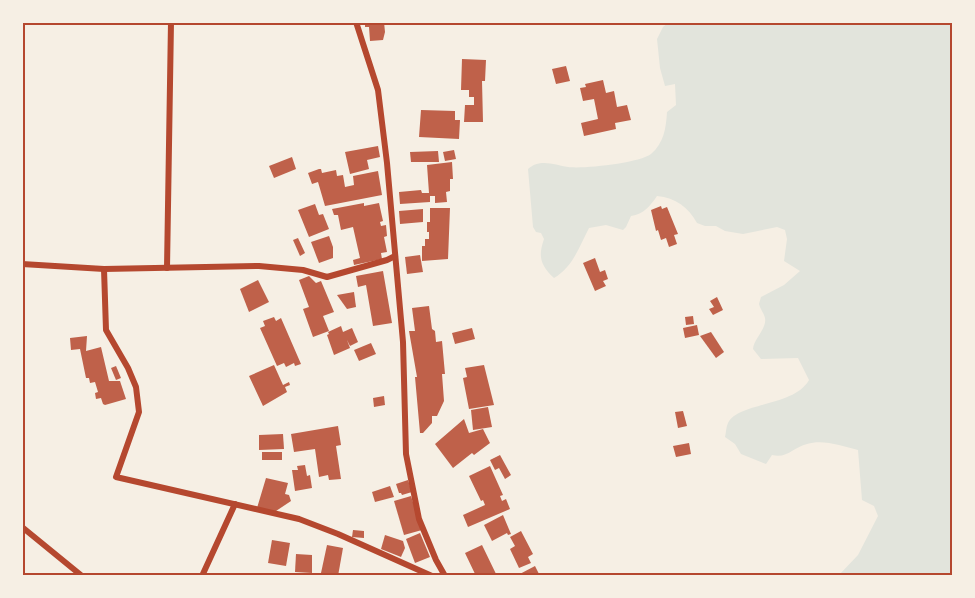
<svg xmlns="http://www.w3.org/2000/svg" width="975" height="598" font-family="'Sofia Sans Condensed',sans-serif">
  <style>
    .green { fill: #e2e4dc }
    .building { fill: #bf614a }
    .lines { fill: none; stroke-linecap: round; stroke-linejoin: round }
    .minor { stroke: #b5482f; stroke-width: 6 }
    .neatline { fill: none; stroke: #b5482f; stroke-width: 2 }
  </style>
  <rect width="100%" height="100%" fill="#f6efe4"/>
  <path class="green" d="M 668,23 L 952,23 L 952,575 L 839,575 L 858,555 L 878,516 L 874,506 L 862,500 L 858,450 C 842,446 823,439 807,444 C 794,447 787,459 772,455 L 766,464 L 741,454 L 735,444 L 725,437 C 726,433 726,427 728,423 C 738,402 794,407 809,380 L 798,358 L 761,359 L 753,349 C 754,338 767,329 765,318 C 764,313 760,309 759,304 L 761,297 L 784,285 L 800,271 L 784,261 L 787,239 L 785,230 L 777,227 L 743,234 L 725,231 L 716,226 L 705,226 L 697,223 C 688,207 676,198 657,196 C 650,206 644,214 631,216 L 626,227 L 623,230 L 606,225 L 589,228 C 579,247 573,267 554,278 C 540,265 538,256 544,239 L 541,233 L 536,232 L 533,227 L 528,169 C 540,158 555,165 568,167 C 584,169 639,163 651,154 C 664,143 666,128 667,112 L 676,105 L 675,84 L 665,86 L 660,68 L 657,39 L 663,27 Z"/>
  <g class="building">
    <polygon points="365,22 384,22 385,32 383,40 370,41 369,27 365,27"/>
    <polygon points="462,59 486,60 485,81 482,81 483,122 464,122 465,105 474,105 474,97 469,97 469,90 461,90"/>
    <polygon points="566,66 570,81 556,84 552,69"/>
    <polygon points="603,80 606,93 614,91 617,107 627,105 631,120 615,123 616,129 584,136 581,123 598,119 594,99 583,101 580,88 586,87 585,84"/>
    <polygon points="421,110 455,111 455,120 460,120 459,139 419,137"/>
    <polygon points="378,146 380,157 367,160 369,169 350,174 345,152"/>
    <polygon points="454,150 456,159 445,161 443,152"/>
    <polygon points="438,151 439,162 411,162 410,152"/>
    <polygon points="292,157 296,169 274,178 269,166"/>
    <polygon points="452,162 453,179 450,179 450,191 446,192 447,202 435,203 435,196 430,196 430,202 400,204 399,192 421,190 422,193 429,193 427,165"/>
    <polygon points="319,169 321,169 322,173 336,170 337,176 343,175 345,187 354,185 353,176 378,171 382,195 325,206 318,182 312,184 308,173"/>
    <polygon points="364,203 364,206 379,203 383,221 380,222 381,226 386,225 387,236 384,237 387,252 381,253 382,259 354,265 353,260 360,258 353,227 341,230 338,215 334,215 332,209"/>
    <polygon points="315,204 319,215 323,214 329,229 309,237 298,210"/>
    <polygon points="661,206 662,209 667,207 678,234 674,235 677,244 669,247 666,238 661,240 658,230 656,231 651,210"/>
    <polygon points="430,208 450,208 448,259 422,261 422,246 425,246 425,239 429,239 429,232 427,232 427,222 430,222"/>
    <polygon points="423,209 423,222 400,224 399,211"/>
    <polygon points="329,236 333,247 333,258 319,263 311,242"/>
    <polygon points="298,238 305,253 300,256 293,240"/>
    <polygon points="420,255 423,272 407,274 405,257"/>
    <polygon points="595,258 600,272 605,270 608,279 603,281 606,286 595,291 583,263"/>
    <polygon points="383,271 392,323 373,326 366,285 358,287 356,276"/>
    <polygon points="309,276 316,283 321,281 334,312 323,316 329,331 313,337 303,309 309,307 299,280"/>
    <polygon points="258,280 269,302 249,312 240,289"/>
    <polygon points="354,292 356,307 347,309 337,295"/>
    <polygon points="717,297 723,310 713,315 709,309 714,307 710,301"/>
    <polygon points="429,306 432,329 435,331 436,342 442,341 445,374 442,374 444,401 437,416 432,416 432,423 423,433 420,433 415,377 417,377 409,331 415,331 412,308"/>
    <polygon points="693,316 694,324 686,325 685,317"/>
    <polygon points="274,317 276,321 281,318 301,364 295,366 294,363 286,367 284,363 277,366 260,328 265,326 263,321"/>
    <polygon points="697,325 699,335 685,338 683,328"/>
    <polygon points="341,326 343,332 352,328 358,342 350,346 347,340 350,348 334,355 327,335 329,334 328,332"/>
    <polygon points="472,328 475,339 455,344 452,333"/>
    <polygon points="711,332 724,352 716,358 700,336"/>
    <polygon points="87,336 86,351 101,347 109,381 120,381 126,399 105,405 103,404 101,398 96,399 95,393 98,392 95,382 90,383 89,378 86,378 80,349 71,350 70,338"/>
    <polygon points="371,343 376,354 359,361 354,350"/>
    <polygon points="274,365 283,385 289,382 290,385 285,387 287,392 263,406 249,376"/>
    <polygon points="484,365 494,405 469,409 463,378 467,377 465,368"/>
    <polygon points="116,366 121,378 116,380 111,368"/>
    <polygon points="384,396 385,405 374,407 373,398"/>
    <polygon points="488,407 492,427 473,430 471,410"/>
    <polygon points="683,411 687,426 678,428 675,412"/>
    <polygon points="464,419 469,433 483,429 490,443 474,455 472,453 453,468 435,444"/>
    <polygon points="338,426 341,445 336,446 341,479 329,480 328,475 319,477 315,449 294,452 291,434"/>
    <polygon points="283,434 284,449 259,450 259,435"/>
    <polygon points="689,443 691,454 676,457 673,446"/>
    <rect x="262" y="452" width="20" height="8"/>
    <polygon points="500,455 511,475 505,479 499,468 495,470 490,460"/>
    <polygon points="305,465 307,476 310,475 312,488 295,491 292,470 298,470 297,466"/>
    <polygon points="490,466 503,495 500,496 502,501 506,499 510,509 468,527 463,515 485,505 483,500 481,501 469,476"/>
    <polygon points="266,478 288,483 285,494 289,495 291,501 273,513 257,508"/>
    <polygon points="408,480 412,492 402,495 401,493 399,493 396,484"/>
    <polygon points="390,486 394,497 375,502 372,492"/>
    <polygon points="411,496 422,530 404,535 394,501"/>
    <polygon points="503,515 511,534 508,535 507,533 492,541 484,525"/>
    <polygon points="353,530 364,531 364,538 352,537"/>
    <polygon points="521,531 533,554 528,557 531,563 519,568 510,549 515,546 510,537"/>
    <polygon points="420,533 430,557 415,563 406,539"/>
    <polygon points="385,535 403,541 405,548 401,557 381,549"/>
    <polygon points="272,540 290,543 286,566 268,563"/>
    <polygon points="327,545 343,548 338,576 321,573"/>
    <polygon points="482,545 497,576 481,574 476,576 465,553"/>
    <polygon points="296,554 312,555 312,573 295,572"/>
    <polygon points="535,566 540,576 516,576"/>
  </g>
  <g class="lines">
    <g class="minor">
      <polyline points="356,22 378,90 387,163 403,342 406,454 419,519 436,560 445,576"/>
      <polyline points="22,264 104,269 259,266 303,270 327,277 387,260 395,256"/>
      <polyline points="167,268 171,22"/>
      <polyline points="104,269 106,330 128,368 136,387 139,412 116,477 299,519 338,534 432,576"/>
      <polyline points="22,527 82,576"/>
      <polyline points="202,576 235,504"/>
    </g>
  </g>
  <rect width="975" height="598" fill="none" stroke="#f6efe4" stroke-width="48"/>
  <rect x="24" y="24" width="927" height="550" class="neatline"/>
</svg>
